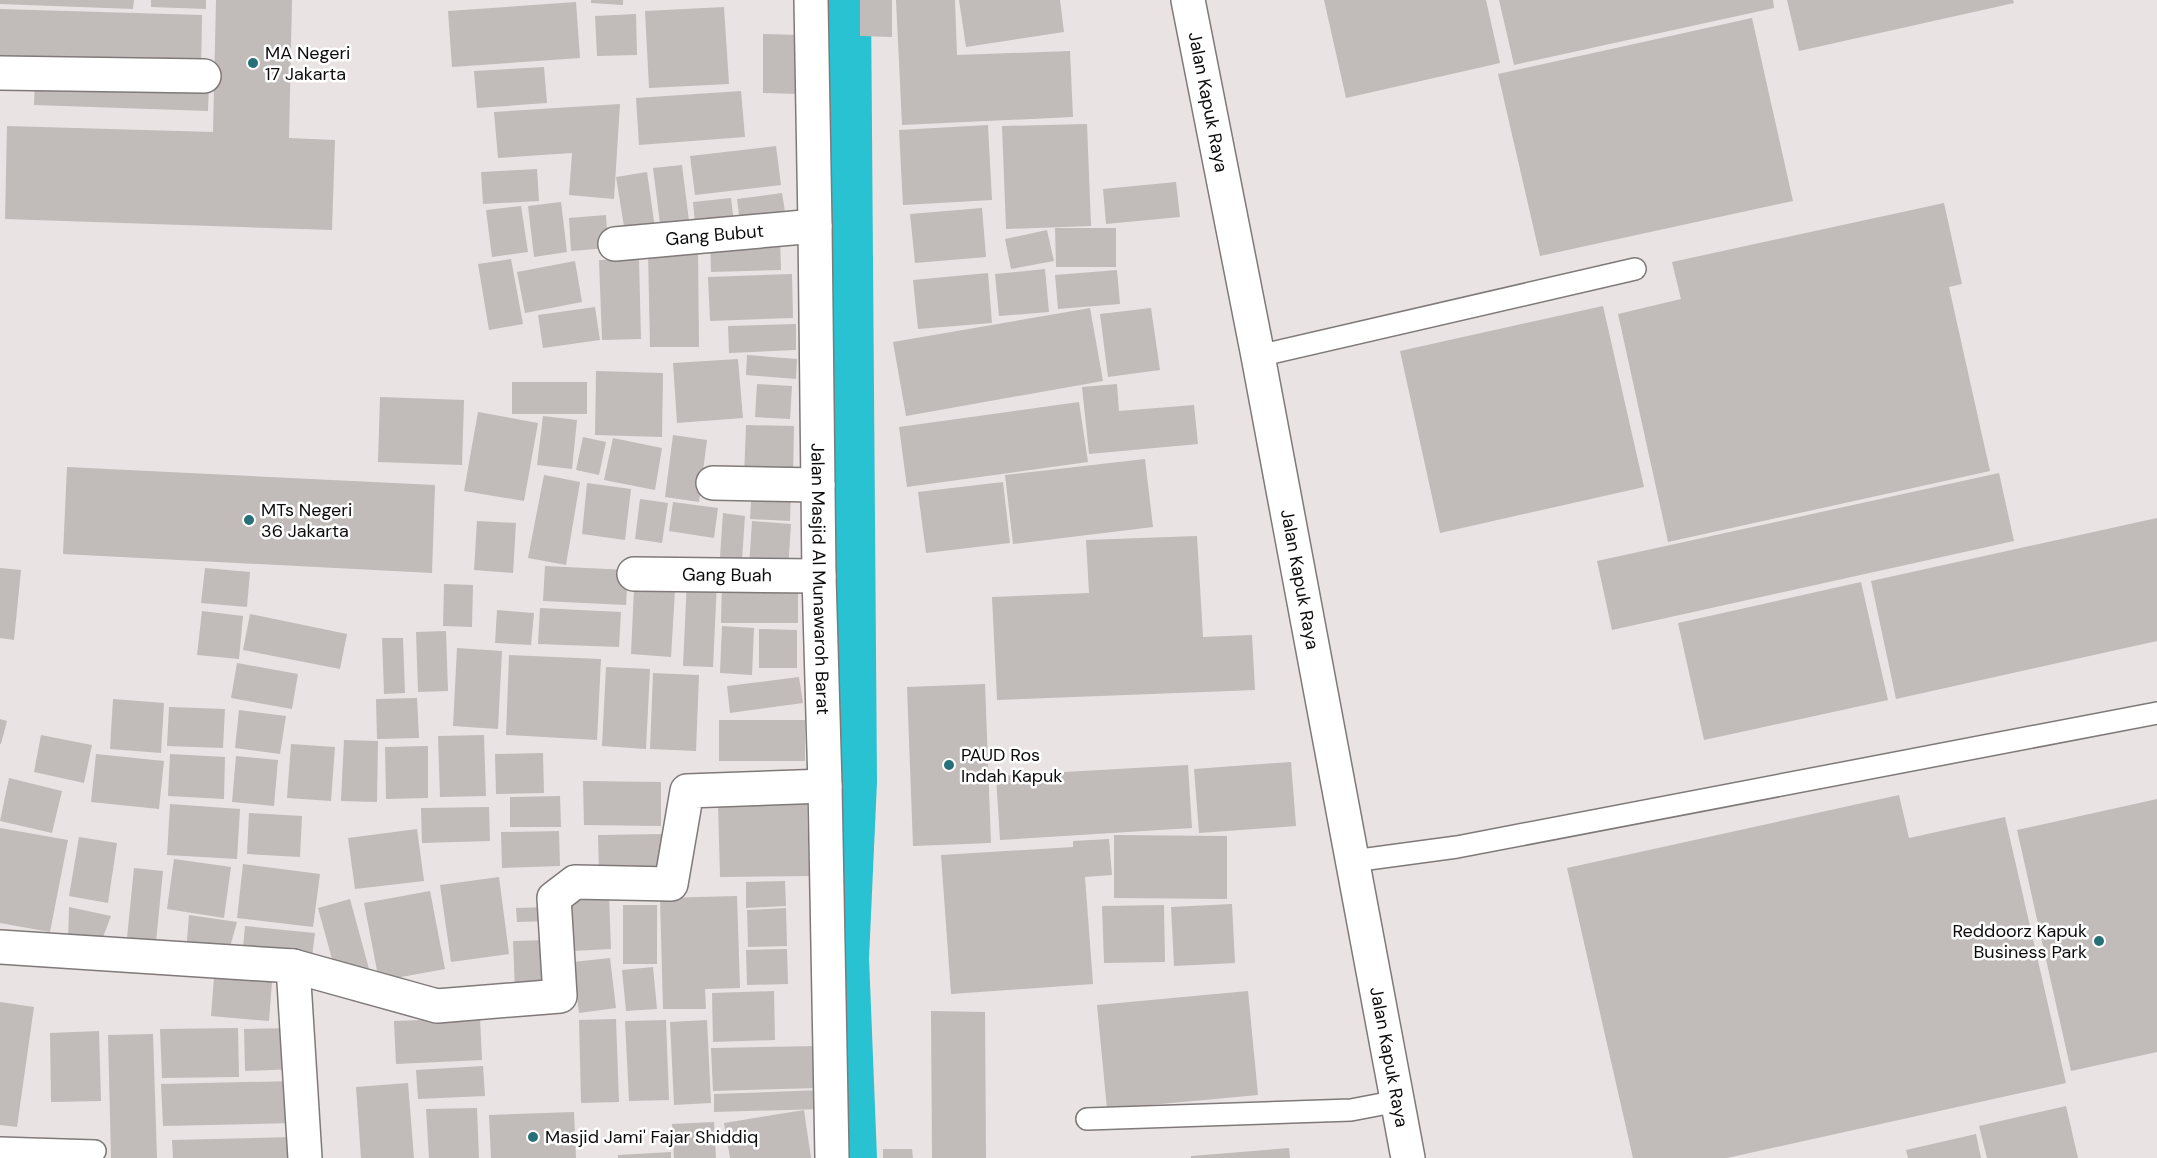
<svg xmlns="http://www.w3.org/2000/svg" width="2157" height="1158" font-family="'DM Sans',sans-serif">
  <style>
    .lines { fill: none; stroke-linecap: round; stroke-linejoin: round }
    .canal { stroke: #28c2d2; stroke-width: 50 }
    .building { fill: #c1bbba }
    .service-casing { stroke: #7f7979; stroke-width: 24 }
    .minor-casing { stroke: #7f7979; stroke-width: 36 }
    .secondary-casing { stroke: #7f7979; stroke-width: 36 }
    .service { stroke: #fff; stroke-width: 21 }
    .minor { stroke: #fff; stroke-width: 33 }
    .secondary { stroke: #fff; stroke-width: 33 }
    .poi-dot { fill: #267078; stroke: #fff; stroke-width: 2 }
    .labels { text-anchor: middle; stroke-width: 5; stroke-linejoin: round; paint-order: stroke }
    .poi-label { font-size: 18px; fill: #0d0b0b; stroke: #fff; text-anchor: start }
    .street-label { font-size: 18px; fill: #0d0b0b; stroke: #fff }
  </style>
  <rect width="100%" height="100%" fill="#eae3e3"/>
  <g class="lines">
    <polyline class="canal" points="846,0 852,781 844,958 852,1158"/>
  </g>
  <g class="building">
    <polygon points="0,0 134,0 133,9 0,4"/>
    <polygon points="151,0 206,0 206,9 151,7"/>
    <polygon points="216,0 292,0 289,138 335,140 332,230 5,219 7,126 213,132"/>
    <polygon points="591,0 623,0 623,5 591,3"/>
    <polygon points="860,0 892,0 892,37 860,36"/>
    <polygon points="896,0 955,0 957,55 1070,51 1073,117 902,125"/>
    <polygon points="959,0 1060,0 1064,32 966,47"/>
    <polygon points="1324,0 1486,0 1500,63 1346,98"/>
    <polygon points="1499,0 1773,0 1774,8 1514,65"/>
    <polygon points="1787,0 2013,0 2014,3 1799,51"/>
    <polygon points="576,2 580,58 452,67 448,11"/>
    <polygon points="724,7 729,84 649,88 645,11"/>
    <polygon points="0,9 202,15 201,73 0,66"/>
    <polygon points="636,14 637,55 597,56 595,16"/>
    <polygon points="1752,18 1793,201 1540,256 1498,74"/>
    <polygon points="763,34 801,35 800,94 763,93"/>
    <polygon points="544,67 547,103 477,108 474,71"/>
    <polygon points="35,76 209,82 208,111 34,105"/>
    <polygon points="741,91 745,137 639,145 636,98"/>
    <polygon points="620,104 614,199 569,195 572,153 498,158 494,112"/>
    <polygon points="1087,124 1091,226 1006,229 1002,126"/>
    <polygon points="988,125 992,200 903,205 899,130"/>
    <polygon points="776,146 781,185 695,195 690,156"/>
    <polygon points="682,165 690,229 661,232 653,168"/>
    <polygon points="537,169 539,201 483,204 481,172"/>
    <polygon points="647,172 656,235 626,239 616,177"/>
    <polygon points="1176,182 1180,217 1106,224 1103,189"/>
    <polygon points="782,193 787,225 741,231 737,199"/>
    <polygon points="731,198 735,231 696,235 693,202"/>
    <polygon points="561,202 567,252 534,257 528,206"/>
    <polygon points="1944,203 1962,284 1949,287 1990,471 1668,542 1618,314 1681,299 1672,262"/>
    <polygon points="521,206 528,252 492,257 486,210"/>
    <polygon points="982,208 986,257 915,263 910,214"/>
    <polygon points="606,215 608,248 571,251 569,218"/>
    <polygon points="1055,228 1116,228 1116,267 1056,267"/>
    <polygon points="1047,230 1054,261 1011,269 1005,239"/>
    <polygon points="780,236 781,270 711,272 710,237"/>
    <polygon points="648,250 698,250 699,347 650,347"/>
    <polygon points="511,259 523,324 489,330 478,264"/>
    <polygon points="639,259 641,339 602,340 599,260"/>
    <polygon points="575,261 582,302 525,313 517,272"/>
    <polygon points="1045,269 1049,312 999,316 995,274"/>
    <polygon points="1117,270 1120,304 1058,309 1055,275"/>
    <polygon points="988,273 992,323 918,329 913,280"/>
    <polygon points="792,274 793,318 710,321 708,277"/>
    <polygon points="1603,306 1644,487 1440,533 1400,351"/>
    <polygon points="595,307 600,340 543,348 538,315"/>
    <polygon points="1090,308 1103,381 906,416 893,342"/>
    <polygon points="1151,308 1160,370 1108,377 1100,314"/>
    <polygon points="796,324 796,350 729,353 728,326"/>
    <polygon points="747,355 797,359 796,379 746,375"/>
    <polygon points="738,359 743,418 677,423 673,363"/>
    <polygon points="596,371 663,373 662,437 595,435"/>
    <rect x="512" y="382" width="75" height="32"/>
    <polygon points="757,384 792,386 790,419 755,417"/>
    <polygon points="1117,384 1119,411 1194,405 1198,444 1089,454 1082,387"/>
    <polygon points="380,397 464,400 462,465 378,462"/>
    <polygon points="1079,402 1088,462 907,487 899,427"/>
    <polygon points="478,412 538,423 524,501 464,491"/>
    <polygon points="543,416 577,420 572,469 537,465"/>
    <polygon points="746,425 794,426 793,479 744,478"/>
    <polygon points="673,435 707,440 699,502 665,497"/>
    <polygon points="583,437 606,442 599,475 576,470"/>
    <polygon points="613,438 662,448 655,490 604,480"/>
    <polygon points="1145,459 1153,527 1013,544 1005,475"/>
    <polygon points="67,467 435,485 432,573 63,554"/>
    <polygon points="1999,473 2014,541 1612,630 1597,561"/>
    <polygon points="544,475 580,482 566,565 528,558"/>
    <polygon points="1003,482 1010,543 926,553 918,492"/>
    <polygon points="587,483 631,489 625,540 582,534"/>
    <polygon points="752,488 791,490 790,521 750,519"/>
    <polygon points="640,499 668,503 662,543 635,539"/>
    <polygon points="673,502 718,508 714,538 669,531"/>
    <polygon points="723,513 745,516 741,573 719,571"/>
    <polygon points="2157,518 2157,641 1896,699 1871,581"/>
    <polygon points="477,521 516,523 513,573 474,570"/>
    <polygon points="752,521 791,524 788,569 749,567"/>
    <polygon points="1197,536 1203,637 1252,635 1255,690 997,700 992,597 1089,593 1086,540"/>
    <polygon points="545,566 628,570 626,605 543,601"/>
    <polygon points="0,568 21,570 14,640 0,638"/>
    <polygon points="205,568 250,572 247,607 201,603"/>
    <polygon points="687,580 717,582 713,667 683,666"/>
    <polygon points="722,580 798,581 798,623 721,623"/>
    <polygon points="1861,582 1888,700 1704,740 1678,623"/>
    <polygon points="444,584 473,585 472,627 443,626"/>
    <polygon points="634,588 675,590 671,657 631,654"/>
    <polygon points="540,608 621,612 619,647 538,644"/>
    <polygon points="497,610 534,613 531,645 495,643"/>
    <polygon points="202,611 243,616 239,659 197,655"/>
    <polygon points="250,614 347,634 340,669 243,650"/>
    <polygon points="722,626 754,628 752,675 720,673"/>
    <polygon points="759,629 797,630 797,668 759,668"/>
    <polygon points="446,631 448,691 418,692 416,632"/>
    <polygon points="382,638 403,638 405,693 384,694"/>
    <polygon points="457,648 502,651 498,729 453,726"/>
    <polygon points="509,655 601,659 597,740 506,735"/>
    <polygon points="237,663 298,674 292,709 231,698"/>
    <polygon points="606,667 650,669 646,749 602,746"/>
    <polygon points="653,673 699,675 696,751 650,749"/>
    <polygon points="799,677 803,703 730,713 727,686"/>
    <polygon points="985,684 991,843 913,846 907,687"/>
    <polygon points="417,698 419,738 377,739 376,699"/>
    <polygon points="113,699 164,703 161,753 110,749"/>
    <polygon points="169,707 225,709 223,748 167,746"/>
    <polygon points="239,710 286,716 280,754 235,748"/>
    <polygon points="0,719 7,721 1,744 0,744"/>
    <rect x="719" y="720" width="86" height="41"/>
    <polygon points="41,735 92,745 84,783 34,772"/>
    <polygon points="484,735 486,796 440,797 438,736"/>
    <polygon points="344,740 378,741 377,802 341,801"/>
    <polygon points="291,744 335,747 331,801 287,798"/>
    <polygon points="428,746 428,798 386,799 385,747"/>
    <polygon points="543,753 544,793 496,794 495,754"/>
    <polygon points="96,754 164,761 159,809 91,802"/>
    <polygon points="170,754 225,757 224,799 168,796"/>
    <polygon points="236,756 278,760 274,806 232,802"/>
    <polygon points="1291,762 1296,826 1199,833 1194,769"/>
    <polygon points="1188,765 1192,828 1000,840 996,776"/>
    <polygon points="9,778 62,791 52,833 0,821"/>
    <polygon points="583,781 661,782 661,826 584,825"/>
    <polygon points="1899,795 1909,838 2005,817 2066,1083 1727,1158 1633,1158 1567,868"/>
    <polygon points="560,796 561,827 510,827 510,797"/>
    <polygon points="2157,799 2157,1052 2071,1071 2017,830"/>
    <polygon points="807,801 809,876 720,877 718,803"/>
    <polygon points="170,804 240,809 237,859 167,855"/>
    <polygon points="489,807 490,841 422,843 421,808"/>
    <polygon points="249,813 302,816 300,857 247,854"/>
    <polygon points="0,828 68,840 50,932 0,923"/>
    <polygon points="417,829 424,881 355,889 348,838"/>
    <polygon points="559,831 560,866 502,868 501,832"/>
    <polygon points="664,834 666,872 599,873 598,835"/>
    <polygon points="1114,835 1227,836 1227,899 1114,898"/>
    <polygon points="79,837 117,843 108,903 69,896"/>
    <polygon points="1109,839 1112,875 1085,877 1093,984 951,994 941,855 1073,847 1073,841"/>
    <polygon points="174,859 231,867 224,918 167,909"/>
    <polygon points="243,864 320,874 313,927 237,918"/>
    <polygon points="134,868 163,871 155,952 126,948"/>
    <polygon points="499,877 509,954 451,962 440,885"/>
    <polygon points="785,881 786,906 746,908 746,882"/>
    <polygon points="430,891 445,969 379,981 364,903"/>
    <polygon points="609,895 611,949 572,951 571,896"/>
    <polygon points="737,896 740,988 705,989 706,1009 663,1009 660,898"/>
    <polygon points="350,899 369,969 337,977 318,908"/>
    <polygon points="1232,904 1235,963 1174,966 1171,907"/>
    <rect x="623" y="905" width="34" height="59"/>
    <polygon points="1164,905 1165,962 1104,963 1102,906"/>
    <polygon points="69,907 111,916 100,945 68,943"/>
    <polygon points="548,907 548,921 517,922 516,908"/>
    <polygon points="786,908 787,946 748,947 747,910"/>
    <polygon points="189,915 237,922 228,954 186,953"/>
    <polygon points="245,926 315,933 311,965 242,958"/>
    <polygon points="549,940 550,990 515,991 513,941"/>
    <polygon points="787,949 788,984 747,985 746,950"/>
    <polygon points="610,958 616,1008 579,1013 573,962"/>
    <polygon points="653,967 657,1009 626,1011 622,970"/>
    <polygon points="214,977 272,982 269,1021 211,1016"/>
    <polygon points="774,991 775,1040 713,1042 712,993"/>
    <polygon points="1248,991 1258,1095 1107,1109 1097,1005"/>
    <polygon points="0,1002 34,1007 17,1127 0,1125"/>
    <polygon points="931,1011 985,1012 986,1158 932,1158"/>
    <polygon points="480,1018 482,1060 396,1064 394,1021"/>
    <polygon points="616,1019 619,1102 581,1103 579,1020"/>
    <polygon points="666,1020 669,1100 629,1101 625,1021"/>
    <polygon points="707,1020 711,1103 674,1105 670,1022"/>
    <polygon points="238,1028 239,1077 162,1078 160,1029"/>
    <polygon points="294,1028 295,1069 245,1071 244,1029"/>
    <polygon points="99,1031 101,1101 51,1102 50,1033"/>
    <polygon points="153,1034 157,1158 111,1158 108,1035"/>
    <polygon points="818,1046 819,1088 713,1091 711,1048"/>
    <polygon points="483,1066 485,1096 418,1099 416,1070"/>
    <polygon points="295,1081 296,1123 163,1126 161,1084"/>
    <polygon points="408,1083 414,1158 361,1158 356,1087"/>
    <polygon points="822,1090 823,1109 714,1112 714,1094"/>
    <polygon points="2066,1106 2078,1158 1987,1158 1979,1126"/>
    <polygon points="477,1108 479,1158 429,1158 426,1109"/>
    <polygon points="804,1110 811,1158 730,1158 724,1123"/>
    <polygon points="574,1112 576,1158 491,1158 489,1115"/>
    <polygon points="714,1122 716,1158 674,1158 672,1124"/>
    <polygon points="1976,1134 1981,1158 1908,1158 1906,1150"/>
    <polygon points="291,1137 292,1158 173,1158 172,1140"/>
    <polygon points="1289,1148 1290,1158 1191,1158 1191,1156"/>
    <polygon points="883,1149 912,1149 913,1158 883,1158"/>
    <polygon points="671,1152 671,1158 618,1158 618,1155"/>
  </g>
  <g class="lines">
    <defs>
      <g id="service">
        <polyline points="1258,356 1635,269"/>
        <polyline points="1353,861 1457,847 2157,713"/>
        <polyline points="1087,1119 1351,1110 1398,1101"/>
        <polyline points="0,1148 95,1151"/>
      </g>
      <g id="minor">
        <path id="s1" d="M 811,0 L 815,226 L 819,576 L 825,786 L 832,1158"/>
        <polyline points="0,73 204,76"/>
        <path id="s2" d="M 615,244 L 815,226"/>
        <polyline points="713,483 818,485"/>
        <path id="s3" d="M 634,574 L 819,576"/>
        <polyline points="0,947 293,966 305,1158"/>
        <polyline points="293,966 437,1006 560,996 554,898 575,882 671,884 687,791 825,786"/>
      </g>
      <g id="secondary">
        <path id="s4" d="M 1188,0 L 1258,356 L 1408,1158"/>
      </g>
    </defs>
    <use href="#service" class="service-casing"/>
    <use href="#minor" class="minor-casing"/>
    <use href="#secondary" class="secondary-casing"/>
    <use href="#service" class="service"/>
    <use href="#minor" class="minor"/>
    <use href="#secondary" class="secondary"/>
  </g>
  <g class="poi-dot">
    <circle cx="253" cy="63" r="6"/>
    <circle cx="249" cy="520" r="6"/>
    <circle cx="949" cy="765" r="6"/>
    <circle cx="2099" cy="941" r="6"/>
    <circle cx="533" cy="1137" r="6"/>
  </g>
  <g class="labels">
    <g class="poi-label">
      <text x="265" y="59">MA Negeri<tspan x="265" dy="21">17 Jakarta</tspan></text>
      <text x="261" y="516">MTs Negeri<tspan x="261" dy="21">36 Jakarta</tspan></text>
      <text x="961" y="761">PAUD Ros<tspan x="961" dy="21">Indah Kapuk</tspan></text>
      <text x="2087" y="937" text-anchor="end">Reddoorz Kapuk<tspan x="2087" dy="21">Business Park</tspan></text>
      <text x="545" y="1143">Masjid Jami' Fajar Shiddiq</text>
    </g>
    <g class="street-label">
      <text dy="6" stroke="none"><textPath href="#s4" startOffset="104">Jalan Kapuk Raya</textPath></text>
      <text dy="6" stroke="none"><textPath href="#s2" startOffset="100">Gang Bubut</textPath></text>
      <text dy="6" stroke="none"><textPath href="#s3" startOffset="93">Gang Buah</textPath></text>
      <text dy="6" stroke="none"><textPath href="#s1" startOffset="579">Jalan Masjid Al Munawaroh Barat</textPath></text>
      <text dy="6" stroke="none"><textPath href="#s4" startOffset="590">Jalan Kapuk Raya</textPath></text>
      <text dy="6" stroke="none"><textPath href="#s4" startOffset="1076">Jalan Kapuk Raya</textPath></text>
    </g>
  </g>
</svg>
